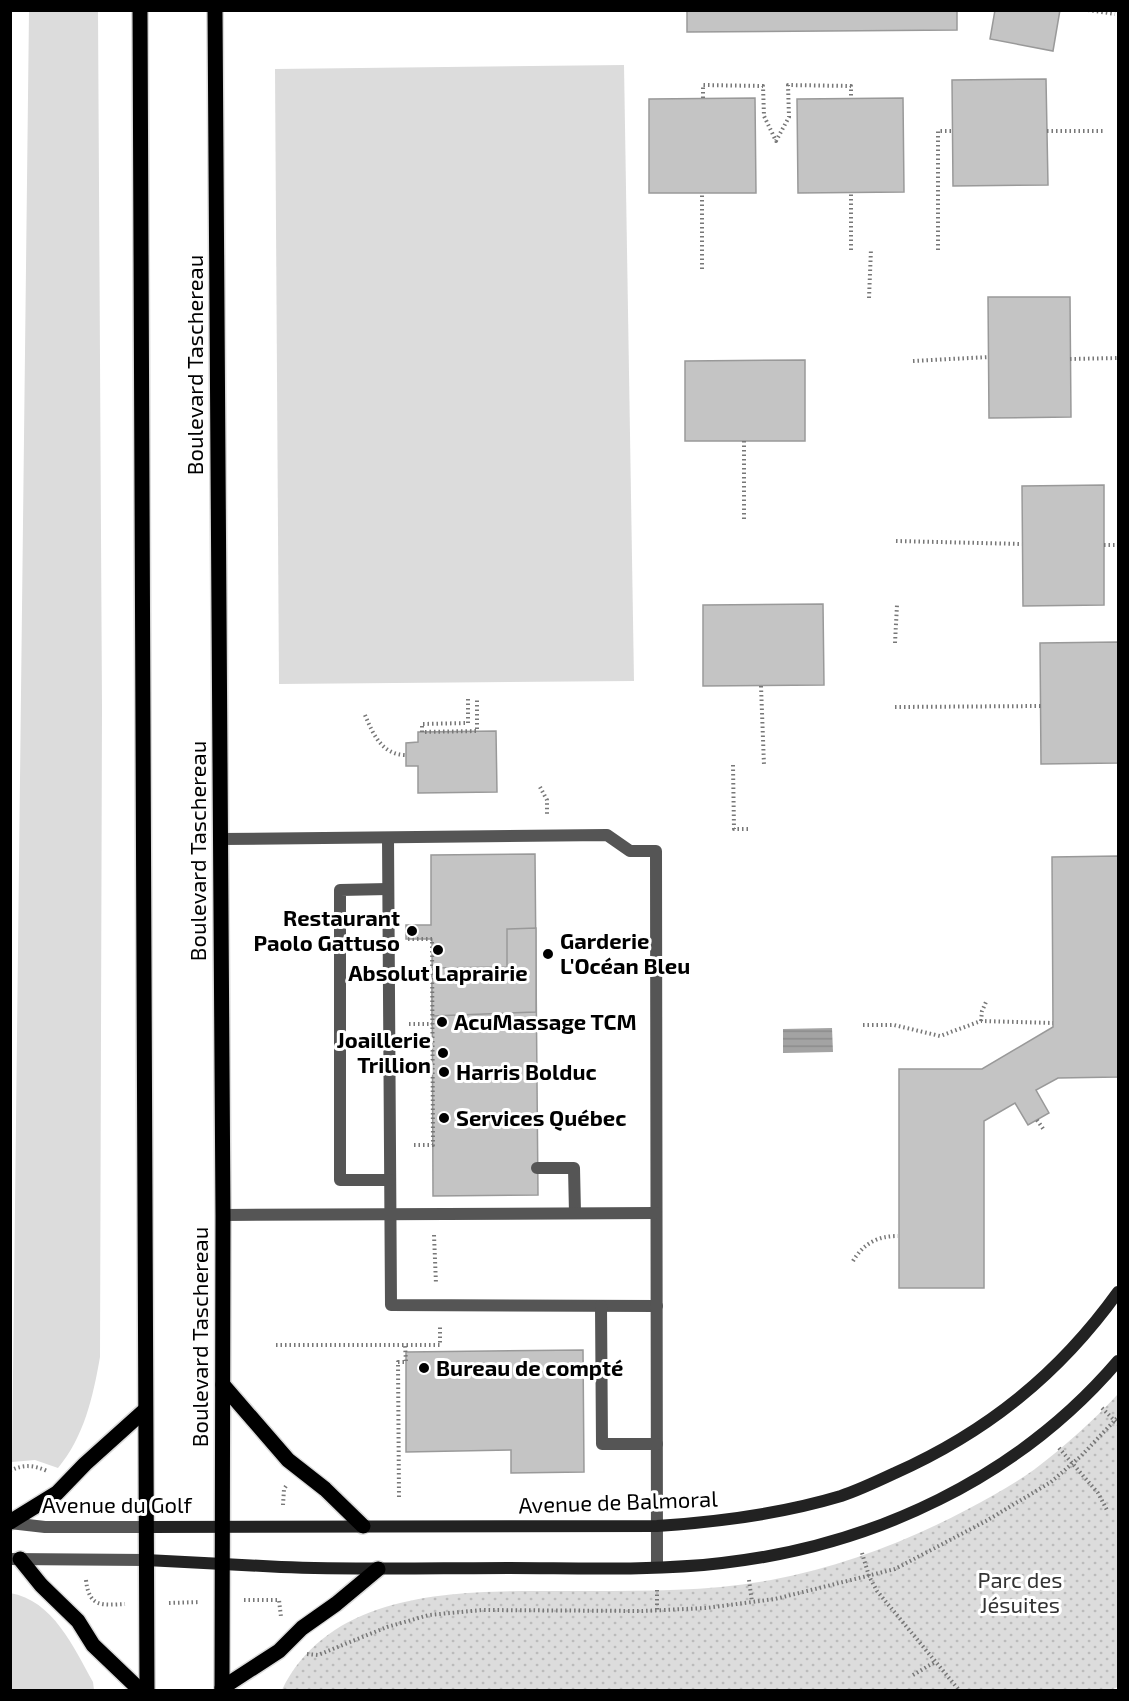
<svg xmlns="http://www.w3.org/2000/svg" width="1129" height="1701" font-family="'Exo 2',sans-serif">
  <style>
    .green { fill: #dcdcdc }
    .park { fill: url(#park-dots) }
    .water { fill: url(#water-rules) }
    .building { fill: #c4c4c4; stroke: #999; stroke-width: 1.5 }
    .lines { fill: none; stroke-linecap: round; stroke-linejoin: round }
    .primary-casing { stroke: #dbdbdb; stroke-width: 18 }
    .path { stroke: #777; stroke-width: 4; stroke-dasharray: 1.5 3; stroke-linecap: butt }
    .lane { stroke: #555; stroke-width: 12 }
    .street { stroke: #555; stroke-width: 12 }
    .secondary { stroke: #222; stroke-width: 12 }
    .primary { stroke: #000; stroke-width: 15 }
    .poi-dot { fill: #000; stroke: #fff; stroke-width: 2 }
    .labels { text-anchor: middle; stroke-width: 6; stroke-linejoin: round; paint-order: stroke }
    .street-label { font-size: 22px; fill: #000; stroke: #fff }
    .poi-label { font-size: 22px; font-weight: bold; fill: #000; stroke: #fff; text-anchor: start }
    .park-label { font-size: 22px; fill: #333; stroke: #fff }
  </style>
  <defs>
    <pattern id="park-dots" width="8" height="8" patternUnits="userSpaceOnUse" patternTransform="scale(1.5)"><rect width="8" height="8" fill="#dcdcdc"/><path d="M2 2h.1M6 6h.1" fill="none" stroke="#bbb" stroke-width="1.8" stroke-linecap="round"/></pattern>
    <pattern id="water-rules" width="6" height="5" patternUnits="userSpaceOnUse" patternTransform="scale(1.5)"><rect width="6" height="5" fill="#a3a3a3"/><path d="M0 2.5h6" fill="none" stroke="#8b8b8b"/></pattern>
  </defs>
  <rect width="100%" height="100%" fill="#fff"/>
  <g class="green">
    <path d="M 29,11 L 98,11 L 102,708 L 100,1357 C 93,1397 84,1437 58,1468 L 35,1460 L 12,1462 Z"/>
    <polygon points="624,65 634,681 279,684 275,69"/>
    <path d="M 10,1593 C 53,1600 74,1648 93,1682 L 94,1690 L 11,1690 Z"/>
  </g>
  <path class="park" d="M 1118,1394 L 1118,1687 L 1110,1690 L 282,1690 C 336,1579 486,1592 590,1591 C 651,1591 711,1591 771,1580 C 840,1567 906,1542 968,1509 C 991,1497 1014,1484 1035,1469 C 1065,1446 1093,1421 1118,1394 Z"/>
  <polygon class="water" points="832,1028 833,1052 783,1053 783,1029"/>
  <g class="building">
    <polygon points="687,10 957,10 957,30 687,32"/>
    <polygon points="995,10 1060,10 1053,51 990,39"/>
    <polygon points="1046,79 1048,185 953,186 952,80"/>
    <polygon points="755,98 756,193 649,193 649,99"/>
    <polygon points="903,98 904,192 798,193 797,99"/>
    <polygon points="988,297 1070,297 1071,417 989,418"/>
    <polygon points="805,360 805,441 685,441 685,361"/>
    <polygon points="1104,485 1104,605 1023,606 1022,486"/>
    <polygon points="823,604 824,685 703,686 703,605"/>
    <polygon points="1118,642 1118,763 1041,764 1040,643"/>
    <polygon points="496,731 497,792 418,793 418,766 406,766 406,743 418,742 418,732"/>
    <polygon points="535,854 538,1195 433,1196 432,939 406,939 406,925 431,925 431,855"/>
    <polygon points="1118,856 1118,1077 1058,1078 1036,1090 1049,1113 1028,1125 1015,1103 984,1121 984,1288 899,1288 899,1069 982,1069 1053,1027 1052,857"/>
    <polygon points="536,928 536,1012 432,1016 432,968 507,967 507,929"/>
    <polygon points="583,1350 584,1472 511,1473 511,1450 406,1452 406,1352"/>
  </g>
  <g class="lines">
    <defs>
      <g id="primary">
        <polyline points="140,10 147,1690"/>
        <polyline points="215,10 223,1215 222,1690"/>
        <polyline points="223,1385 288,1460 325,1489 363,1526"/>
        <polyline points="10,1522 57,1493 85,1464 145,1410"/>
        <polyline points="20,1559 41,1585 78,1621 93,1645 140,1690"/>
        <polyline points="222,1688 279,1651 302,1628 336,1604 378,1569"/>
      </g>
    </defs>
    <use href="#primary" class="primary-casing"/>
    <g class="path">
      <polyline points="1088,10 1115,14"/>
      <polyline points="703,98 703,85 763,86 764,116 776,141 789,117 788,85 851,86 851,98"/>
      <polyline points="1047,131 1103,131"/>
      <polyline points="851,250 851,192"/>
      <polyline points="938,250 938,131 952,131"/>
      <polyline points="702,269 702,193"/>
      <polyline points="869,298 871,249"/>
      <polyline points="1070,359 1118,358"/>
      <polyline points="913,361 989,357"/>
      <polyline points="744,441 744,519"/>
      <polyline points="896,541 1022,544"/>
      <polyline points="1104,545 1118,545"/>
      <polyline points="895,643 897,605"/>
      <polyline points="761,686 764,765"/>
      <polyline points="468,699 468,723 422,724 422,732 477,731 477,699"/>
      <polyline points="895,707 1041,706"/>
      <path d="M 365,715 C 373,734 382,755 406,755"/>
      <polyline points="733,765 734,829 749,829"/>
      <polyline points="540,787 547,800 547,815"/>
      <polyline points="408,939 432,939 433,1145 412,1145"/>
      <polyline points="981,1021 982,1011 986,1002"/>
      <polyline points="409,1024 432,1024"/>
      <polyline points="863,1025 894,1025 940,1036 981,1021 1053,1023"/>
      <polyline points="1037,1120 1044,1130"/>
      <polyline points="434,1235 436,1284"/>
      <path d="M 853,1261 C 864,1243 878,1236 898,1236"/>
      <polyline points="276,1345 440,1345 440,1326"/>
      <polyline points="1102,1408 1118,1424"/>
      <polyline points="1059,1448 1098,1493 1108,1512"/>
      <path d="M 10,1471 C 23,1464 34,1465 47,1471"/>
      <polyline points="399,1497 398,1362 406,1362 405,1345"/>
      <polyline points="283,1505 284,1489 286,1486"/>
      <polyline points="862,1553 869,1576 877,1591 959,1690"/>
      <path d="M 86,1580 C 89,1608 102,1605 125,1604"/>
      <polyline points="749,1580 752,1602"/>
      <polyline points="657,1590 657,1610"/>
      <polyline points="244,1600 279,1600 281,1617"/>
      <polyline points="169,1603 200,1602"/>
      <polyline points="307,1654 318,1655 387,1627 429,1615 482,1610 643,1611 706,1608 775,1599 895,1569 986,1521 1051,1482 1081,1456 1118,1417"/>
      <polyline points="913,1675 935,1662"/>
    </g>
    <g class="lane">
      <polyline points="388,838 391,1305 657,1306"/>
      <polyline points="220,839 607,835 630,851 656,851 657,1567"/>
      <polyline points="388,889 340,890 340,1180 390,1180"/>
      <polyline points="537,1168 574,1168 575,1213"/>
      <polyline points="223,1215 656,1213"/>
      <polyline points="601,1306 602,1444 657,1444"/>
    </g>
    <g class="street">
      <polyline points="10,1523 45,1527 147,1527"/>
      <polyline points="10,1559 146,1560"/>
    </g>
    <g class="secondary">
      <path d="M 147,1527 L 657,1526 C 719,1522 781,1514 841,1496 C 859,1490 878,1481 895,1473 C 987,1432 1059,1374 1118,1292"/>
      <path d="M 146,1560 C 191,1562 236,1565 281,1567 C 357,1570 433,1568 509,1568 C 578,1568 654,1571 722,1563 C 873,1546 1018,1478 1118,1361"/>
    </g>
    <use href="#primary" class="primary"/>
  </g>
  <g class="poi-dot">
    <circle cx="412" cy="931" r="6"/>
    <circle cx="438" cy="950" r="6"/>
    <circle cx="548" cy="954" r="6"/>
    <circle cx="442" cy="1022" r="6"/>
    <circle cx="443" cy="1053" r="6"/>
    <circle cx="444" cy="1072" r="6"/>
    <circle cx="444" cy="1118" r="6"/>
    <circle cx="424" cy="1368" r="6"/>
  </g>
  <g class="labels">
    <g class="street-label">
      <text transform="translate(195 365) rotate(-90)" y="8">Boulevard Taschereau</text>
      <text transform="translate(198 851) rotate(-90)" y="8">Boulevard Taschereau</text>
      <text transform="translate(200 1337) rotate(-90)" y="8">Boulevard Taschereau</text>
      <text transform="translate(618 1502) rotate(-2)" y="8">Avenue de Balmoral</text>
      <text x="117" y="1513">Avenue du Golf</text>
    </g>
    <g class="poi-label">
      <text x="400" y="926" text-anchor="end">Restaurant<tspan x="400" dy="25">Paolo Gattuso</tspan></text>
      <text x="560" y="949">Garderie<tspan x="560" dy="25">L'Océan Bleu</tspan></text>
      <text x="438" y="981" text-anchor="middle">Absolut Laprairie</text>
      <text x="454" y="1030">AcuMassage TCM</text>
      <text x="431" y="1048" text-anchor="end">Joaillerie<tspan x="431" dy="25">Trillion</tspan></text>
      <text x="456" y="1080">Harris Bolduc</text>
      <text x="456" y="1126">Services Québec</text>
      <text x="436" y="1376">Bureau de compté</text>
    </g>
    <g class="park-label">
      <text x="1020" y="1588">Parc des<tspan x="1020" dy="25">Jésuites</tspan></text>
    </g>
  </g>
  <rect width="1129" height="1701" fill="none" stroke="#000000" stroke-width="24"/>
</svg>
